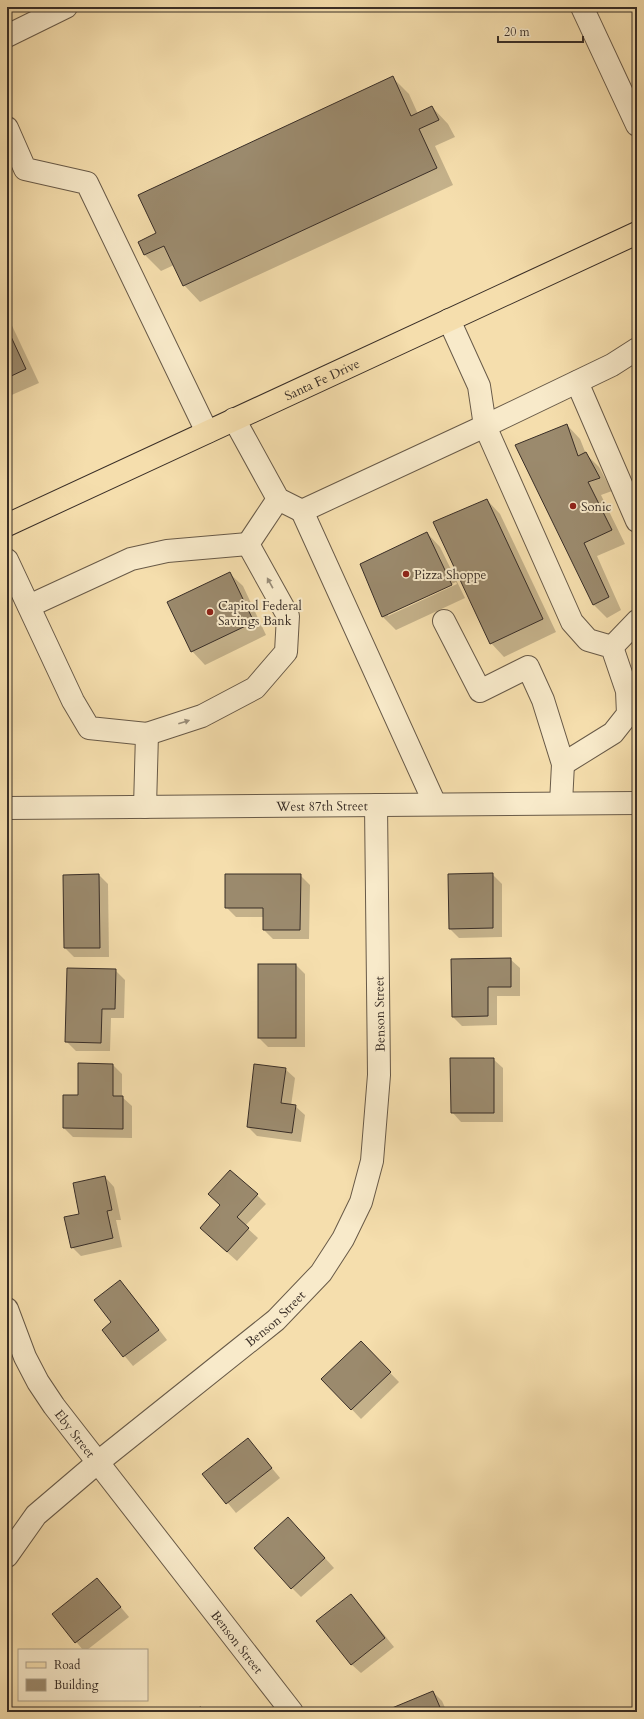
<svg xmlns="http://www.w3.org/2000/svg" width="644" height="1719" font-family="Cardo,serif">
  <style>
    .shadow { fill: #0003; fill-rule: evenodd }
    .building { fill: #9b8a6d; stroke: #392e27 }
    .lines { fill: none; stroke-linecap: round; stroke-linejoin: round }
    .minor-casing { stroke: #685a48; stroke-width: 24 }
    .major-casing { stroke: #392e27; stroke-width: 24 }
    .minor { stroke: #f8eaca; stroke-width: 22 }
    .major { stroke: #f5dead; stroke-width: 22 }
    .oneway { fill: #988c78 }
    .poi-dot { fill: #8f2418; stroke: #f8eaca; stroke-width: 1.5 }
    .labels { text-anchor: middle; stroke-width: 4; stroke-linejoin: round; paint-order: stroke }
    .street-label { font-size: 13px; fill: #392e27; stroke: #f8eaca }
    .poi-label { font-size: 13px; fill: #392e27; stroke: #f8eaca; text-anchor: start }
  </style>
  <rect width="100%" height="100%" fill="#f5dead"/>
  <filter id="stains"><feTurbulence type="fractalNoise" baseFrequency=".005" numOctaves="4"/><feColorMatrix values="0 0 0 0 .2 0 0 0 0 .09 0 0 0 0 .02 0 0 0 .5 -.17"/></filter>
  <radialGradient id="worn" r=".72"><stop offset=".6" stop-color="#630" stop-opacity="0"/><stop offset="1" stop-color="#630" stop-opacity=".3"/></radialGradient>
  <g class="shadow">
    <polygon points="392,77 409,94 418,114 432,107 448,124 455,137 435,146 453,185 200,302 184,285 174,265 161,271 145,255 139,242 157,233"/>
    <polygon points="7,315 39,383 7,397"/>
    <polygon points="567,425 580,439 586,454 599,467 612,491 601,495 625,544 597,556 621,610 607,618 593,604 517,445"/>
    <polygon points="487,500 500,514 556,632 504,657 491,643"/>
    <path d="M 427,533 L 440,547 L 465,598 L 396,630 L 383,617 L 361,564 ZM 456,582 L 457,584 L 388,616 L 388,614 Z"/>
    <polygon points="229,573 243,586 266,635 205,665 192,651"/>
    <polygon points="492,874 502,884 502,937 459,938 450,929"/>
    <polygon points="99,875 108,884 109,957 74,957 65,948"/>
    <polygon points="300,875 310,885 309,939 273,939 264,930 264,917 236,917 226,907"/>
    <polygon points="510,959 520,968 520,996 497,996 497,1025 462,1026 453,1017"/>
    <polygon points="296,965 305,974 305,1047 268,1047 259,1038"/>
    <polygon points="115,970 125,980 124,1018 111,1018 110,1051 76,1051 66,1041"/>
    <polygon points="493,1059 503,1068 503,1122 461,1122 452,1112"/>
    <polygon points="113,1065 122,1074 122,1097 132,1106 132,1138 73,1137 64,1128 79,1096"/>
    <polygon points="285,1069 295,1078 291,1106 295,1106 305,1115 301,1142 257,1136 248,1127"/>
    <polygon points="105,1177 114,1187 121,1220 116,1220 122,1247 81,1256 72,1247 80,1214"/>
    <polygon points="257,1195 266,1204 245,1226 258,1238 237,1261 210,1237"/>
    <polygon points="120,1281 129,1291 167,1340 133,1366 103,1330 113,1322"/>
    <polygon points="370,1352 399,1382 361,1419 323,1379"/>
    <polygon points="248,1439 280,1478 236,1513 204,1474"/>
    <polygon points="298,1528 334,1568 301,1597 292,1588"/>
    <polygon points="97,1579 129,1617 87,1650 83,1650 53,1614"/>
    <polygon points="351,1595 360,1605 394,1647 361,1673 351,1664"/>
    <polygon points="433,1692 442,1701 447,1712 395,1712"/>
  </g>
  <g class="building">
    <polygon points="393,76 411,116 432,106 439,120 419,129 437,168 183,286 164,246 144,255 138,242 156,233 138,195"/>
    <polygon points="7,328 26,369 7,378"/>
    <polygon points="567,424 578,456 586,452 600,478 588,482 612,530 584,543 609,597 593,605 515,445"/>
    <polygon points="487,499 543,619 490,644 433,522"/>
    <polygon points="427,532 452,585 382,617 360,564"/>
    <polygon points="230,572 254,622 191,652 167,602"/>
    <polygon points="493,873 493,928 449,929 448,874"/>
    <polygon points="99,874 100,948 64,948 63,875"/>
    <polygon points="225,874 301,874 300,930 263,930 263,908 225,908"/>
    <polygon points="511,958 511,987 488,987 488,1016 452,1017 451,959"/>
    <rect x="258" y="964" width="38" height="74"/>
    <polygon points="67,968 116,969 115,1009 102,1009 101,1043 65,1042"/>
    <polygon points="450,1058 494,1058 494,1113 451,1113"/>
    <polygon points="78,1063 113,1064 113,1096 123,1096 123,1129 63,1128 63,1095 78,1095"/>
    <polygon points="254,1064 286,1068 281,1103 296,1105 292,1133 247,1127"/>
    <polygon points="230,1170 258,1194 237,1217 249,1228 227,1252 200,1228 220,1205 208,1194"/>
    <polygon points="105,1176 112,1210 107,1211 113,1238 71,1248 64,1217 79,1214 73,1183"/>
    <polygon points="120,1280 159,1330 123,1357 102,1330 111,1322 94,1300"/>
    <polygon points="361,1341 391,1372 351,1410 321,1379"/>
    <polygon points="248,1438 272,1468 226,1504 202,1474"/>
    <polygon points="288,1517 325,1558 291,1589 254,1548"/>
    <polygon points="97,1578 121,1607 75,1643 52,1614"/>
    <polygon points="351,1594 385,1638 351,1665 316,1621"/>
    <polygon points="433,1691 442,1712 394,1712 392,1708"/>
    <polygon points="201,1707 202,1712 180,1712"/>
  </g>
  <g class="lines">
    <defs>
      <g id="minor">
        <polyline points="582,7 637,125"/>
        <polyline points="7,36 66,7"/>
        <polyline points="7,128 25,169 87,183 207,432"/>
        <polyline points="449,320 479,386 485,426 572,622 588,640 612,647 627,691 628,714 613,733 563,764"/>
        <polyline points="577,382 637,521"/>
        <polyline points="234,419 278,499 302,511"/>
        <polyline points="248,544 278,499"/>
        <polyline points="7,560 73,701 89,728 147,734 145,807"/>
        <polyline points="29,606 131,559 167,551 248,544"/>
        <polyline points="444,621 480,691 528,667 543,700 563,764 561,803"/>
        <polyline points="612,647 637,621"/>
        <polyline points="147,734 202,716 255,688 286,652 288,616 248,544"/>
        <polyline points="435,804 302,511 485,426 612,365 637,349"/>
        <path id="s1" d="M 7,808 L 637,803"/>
        <path id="s2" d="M 7,1309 L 25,1357 L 38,1382 L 54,1406 L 292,1712"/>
        <path id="s3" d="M 7,1556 L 36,1515 L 97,1463 L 276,1320 L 321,1273 L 343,1239 L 361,1202 L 372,1161 L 379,1075 L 376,805"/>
      </g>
      <g id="major">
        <path id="s4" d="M 7,525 L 637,233"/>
      </g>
    </defs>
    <use href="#minor" class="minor-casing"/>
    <use href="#major" class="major-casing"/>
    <use href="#minor" class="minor"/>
    <use href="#major" class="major"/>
  </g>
  <defs><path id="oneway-solid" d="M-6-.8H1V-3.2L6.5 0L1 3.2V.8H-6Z"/></defs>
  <g class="oneway">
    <use href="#oneway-solid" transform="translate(270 583) rotate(-119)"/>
    <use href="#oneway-solid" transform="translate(184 722) rotate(-18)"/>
  </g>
  <g class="poi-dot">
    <circle cx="573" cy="506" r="4"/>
    <circle cx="406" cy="574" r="4"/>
    <circle cx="210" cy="612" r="4"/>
  </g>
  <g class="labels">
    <g class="street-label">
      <text dy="5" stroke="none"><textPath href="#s4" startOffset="347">Santa Fe Drive</textPath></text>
      <text dy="5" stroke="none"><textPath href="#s1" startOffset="315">West 87th Street</textPath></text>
      <text transform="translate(379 1014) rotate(-91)" y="5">Benson Street</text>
      <text dy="5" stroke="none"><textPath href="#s3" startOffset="360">Benson Street</textPath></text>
      <text dy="5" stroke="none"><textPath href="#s2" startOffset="143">Eby Street</textPath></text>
      <text dy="5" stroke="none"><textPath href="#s2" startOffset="407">Benson Street</textPath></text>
    </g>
    <g class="poi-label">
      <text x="581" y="511">Sonic</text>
      <text x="414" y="579">Pizza Shoppe</text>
      <text x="218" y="610">Capitol Federal<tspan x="218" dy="15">Savings Bank</tspan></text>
    </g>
  </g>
  <rect width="644" height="1719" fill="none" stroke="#f5dead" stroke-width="24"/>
  <rect x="8" y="8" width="628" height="1703" fill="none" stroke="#392e27" stroke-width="2"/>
  <rect x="12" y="12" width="620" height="1695" fill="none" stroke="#392e27"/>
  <rect x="18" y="1649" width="130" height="52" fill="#f8eaca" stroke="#ac9f89"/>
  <rect x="26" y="1662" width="20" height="6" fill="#f5dead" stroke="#ac9f89"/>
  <text x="54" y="1669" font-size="12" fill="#392e27">Road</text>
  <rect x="26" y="1679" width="20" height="12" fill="#9b8a6d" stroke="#ac9f89"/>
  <text x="54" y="1689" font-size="12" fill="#392e27">Building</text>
  <path d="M498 36v6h85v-6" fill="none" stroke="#392e27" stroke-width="2"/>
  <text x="504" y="36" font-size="12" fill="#392e27" stroke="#f8eaca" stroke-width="3" paint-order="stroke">20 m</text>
  <rect width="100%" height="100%" filter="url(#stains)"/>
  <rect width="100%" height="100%" fill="url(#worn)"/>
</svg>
